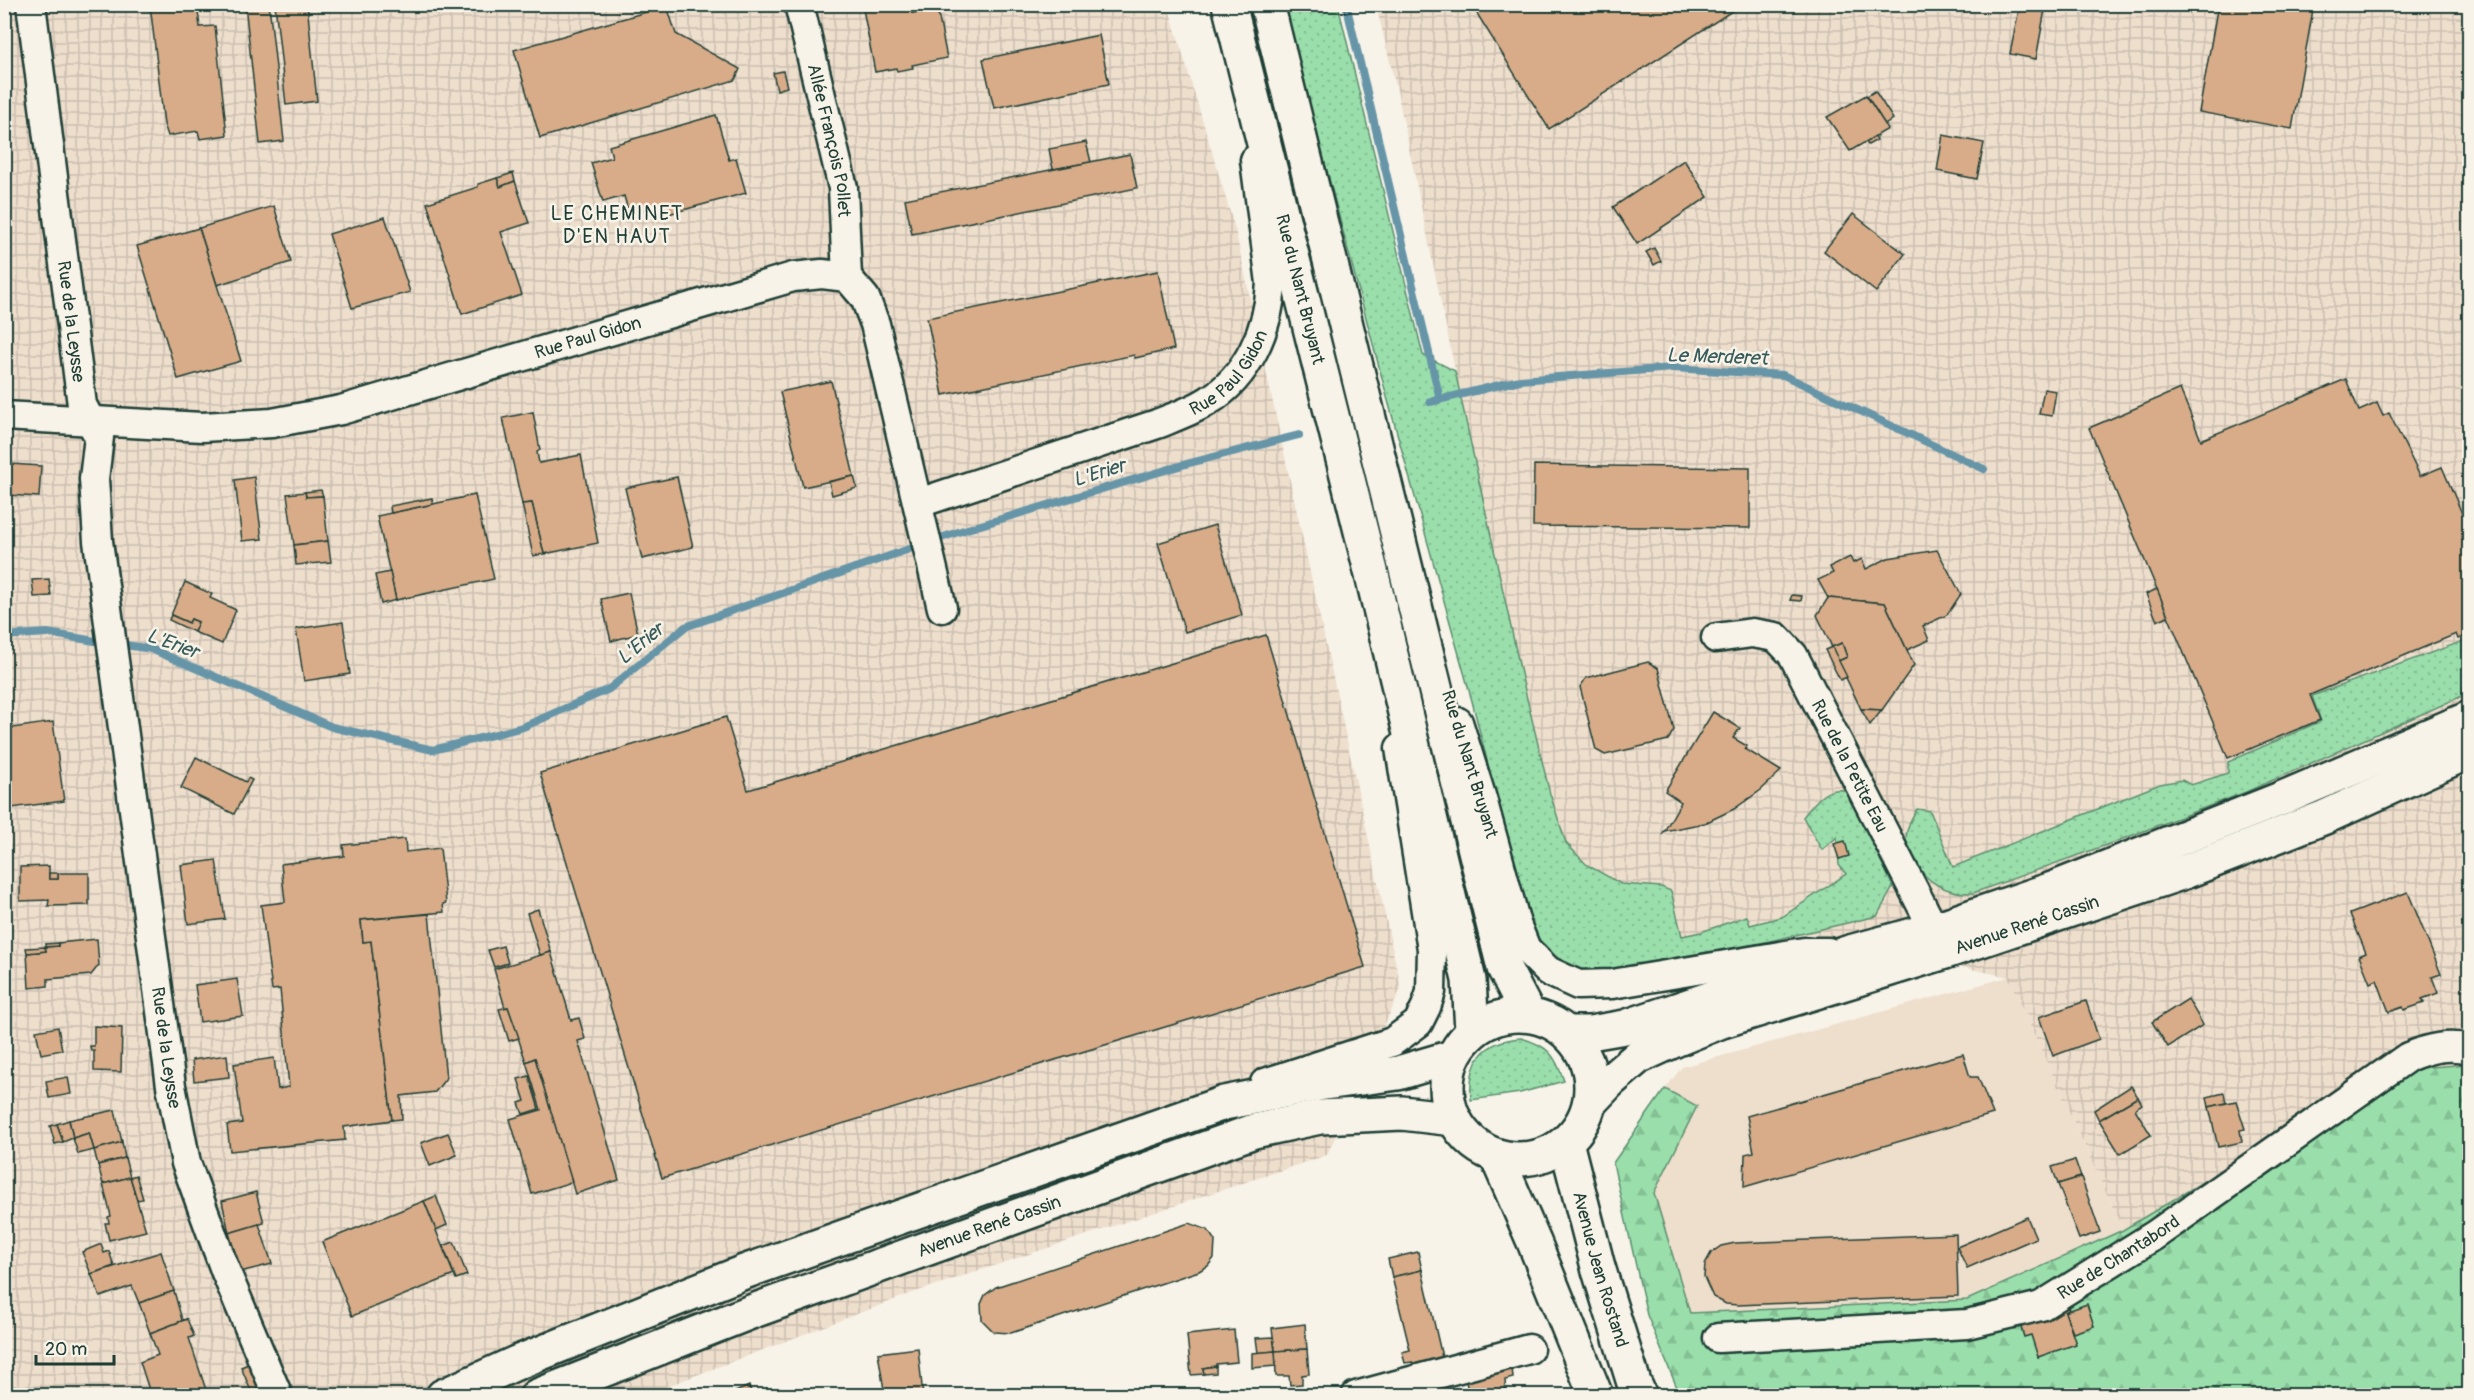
<svg xmlns="http://www.w3.org/2000/svg" width="2474" height="1400" font-family="Pangolin,sans-serif">
  <style>
    .built { fill: #eedecc }
    .industrial { fill: url(#industrial-grid) }
    .grass { fill: url(#grass-dots); stroke: #5c8e70; stroke-width: 1.5 }
    .forest { fill: url(#forest-firs); stroke: #5c8e70; stroke-width: 1.5 }
    .lines { fill: none; stroke-linecap: round; stroke-linejoin: round }
    .stream { stroke: #6695a8; stroke-width: 8 }
    .building { fill: #d8ac89; stroke: #1f3d34; stroke-width: 1.5 }
    .minor-casing { stroke: #1f3d34; stroke-width: 33 }
    .secondary-casing { stroke: #1f3d34; stroke-width: 38 }
    .minor { stroke: #f7f3e8; stroke-width: 28 }
    .secondary { stroke: #f7f3e8; stroke-width: 33 }
    .labels { text-anchor: middle; stroke-width: 5; stroke-linejoin: round; paint-order: stroke }
    .street-label { font-size: 18px; fill: #1f3d34; stroke: #f7f3e8 }
    .neighbourhood-label { font-size: 20px; letter-spacing: 1.5px; fill: #1f3d34; stroke: #f7f3e8 }
    .water-label { font-size: 20px; font-style: italic; fill: #375a5b; stroke: #f7f3e8 }
  </style>
  <defs>
    <pattern id="industrial-grid" width="8" height="8" patternUnits="userSpaceOnUse" patternTransform="scale(1.5)"><rect width="8" height="8" fill="#eedecc"/><path d="M0 4h8M4 0v8" fill="none" stroke="#ccbfb0"/></pattern>
    <pattern id="grass-dots" width="8" height="8" patternUnits="userSpaceOnUse" patternTransform="scale(1.5)"><rect width="8" height="8" fill="#9adfab"/><path d="M2 2h.1M6 6h.1" fill="none" stroke="#84c094" stroke-width="1.8" stroke-linecap="round"/></pattern>
    <pattern id="forest-firs" width="22" height="20" patternUnits="userSpaceOnUse" patternTransform="scale(1.5)"><rect width="22" height="20" fill="#9adfab"/><path d="M5 1l3.5 6h-7zM16 11l3.5 6h-7z" fill="#84c094"/></pattern>
  </defs>
  <rect width="100%" height="100%" fill="#f7f3e8"/>
  <filter id="ink" filterUnits="userSpaceOnUse"><feTurbulence type="fractalNoise" baseFrequency=".0167" numOctaves="2"/><feDisplacementMap in="SourceGraphic" scale="12" xChannelSelector="R" yChannelSelector="G"/><feConvolveMatrix kernelMatrix="1 2 1 2 8 2 1 2 1" color-interpolation-filters="sRGB"/></filter>
  <g filter="url(#ink)">
    <polygon class="built" points="2008,977 2123,1230 1967,1300 1690,1313 1654,1193 1697,1106 1665,1089 1682,1067"/>
    <g class="industrial">
      <polygon points="5,5 1168,5 1235,229 1401,988 1327,1155 915,1292 644,1395 5,1396"/>
      <polygon points="1376,5 2469,5 2469,1064 2419,1068 2246,1156 2123,1230 2008,977 1811,934 1651,949 1593,885 1555,827 1493,553 1398,95"/>
    </g>
    <g class="grass">
      <path d="M 1283,5 L 1338,5 L 1423,355 L 1455,371 L 1522,678 L 1550,794 L 1566,843 L 1587,865 L 1621,884 L 1661,887 L 1671,891 L 1682,936 L 1701,932 L 1747,916 L 1750,925 L 1782,917 L 1846,874 L 1839,865 L 1837,837 L 1822,850 L 1803,817 C 1815,802 1828,783 1849,792 L 1893,887 L 1877,916 L 1668,965 L 1598,976 L 1575,971 L 1552,958 L 1539,943 L 1511,855 L 1472,701 L 1387,397 Z"/>
      <path d="M 2469,639 L 2469,693 L 2246,792 L 2120,840 L 1973,893 C 1946,894 1924,882 1912,857 C 1908,852 1905,847 1906,840 C 1906,828 1911,819 1917,809 L 1930,811 L 1953,867 L 2160,784 L 2182,780 L 2191,785 L 2228,773 L 2228,762 L 2321,721 L 2312,696 Z"/>
      <path d="M 1521,1038 C 1549,1046 1555,1055 1564,1081 L 1520,1093 L 1471,1100 C 1468,1062 1482,1041 1521,1038 Z"/>
    </g>
    <polygon class="forest" points="2469,1064 2469,1395 1680,1395 1647,1315 1613,1163 1665,1089 1697,1106 1654,1193 1690,1313 1967,1300 2123,1230 2246,1156 2419,1068"/>
    <g class="lines">
      <g class="stream">
        <polyline points="1346,4 1440,399"/>
        <polyline points="1430,402 1520,380 1673,368 1783,375 1984,469"/>
        <polyline points="4,636 47,633 107,643"/>
        <polyline points="119,644 151,649 332,727 433,750 523,727 609,689 685,627 964,530 1186,464 1299,435"/>
      </g>
    </g>
    <g class="building">
      <polygon points="150,4 197,4 200,27 215,26 227,135 200,139 198,131 168,136 164,124"/>
      <polygon points="245,4 269,4 284,141 260,144"/>
      <polygon points="275,4 307,4 317,101 286,105"/>
      <polygon points="884,4 910,4 912,13 937,8 947,58 912,65 913,68 897,71 896,68 875,72 863,9"/>
      <polygon points="910,4 936,4 937,8 912,13"/>
      <polygon points="1471,4 1743,4 1549,129"/>
      <polygon points="2020,4 2046,4 2036,59 2010,54"/>
      <polygon points="2218,4 2314,4 2292,129 2199,112"/>
      <polygon points="667,6 676,34 740,69 735,80 540,138 514,50"/>
      <polygon points="1099,35 1109,84 994,108 983,59"/>
      <polygon points="783,71 787,87 777,90 773,73"/>
      <polygon points="1875,91 1893,119 1885,125 1867,96"/>
      <polygon points="1866,95 1888,129 1850,151 1827,117"/>
      <polygon points="716,115 729,160 736,158 746,193 668,214 665,203 629,214 624,196 603,202 591,163 612,157 609,146"/>
      <polygon points="1943,135 1984,143 1977,179 1937,171"/>
      <polygon points="1875,136 1877,140 1868,145 1866,142"/>
      <polygon points="1086,142 1091,162 1053,169 1049,149"/>
      <polygon points="6,143 9,174 4,174 4,144"/>
      <polygon points="1130,154 1137,188 912,234 905,199"/>
      <polygon points="1684,160 1708,197 1637,244 1613,207"/>
      <polygon points="513,173 515,181 500,187 497,178"/>
      <polygon points="497,178 500,187 515,181 529,223 501,232 522,295 462,314 427,203 478,187 478,184"/>
      <polygon points="274,206 291,262 217,285 199,228"/>
      <polygon points="1853,214 1905,254 1876,292 1824,251"/>
      <polygon points="385,217 410,292 352,308 329,234"/>
      <polygon points="199,228 241,361 178,379 137,246"/>
      <polygon points="1654,248 1661,261 1654,265 1646,252"/>
      <polygon points="1158,271 1174,349 1135,358 1134,355 943,395 927,318"/>
      <polygon points="2346,379 2359,411 2377,403 2383,416 2389,413 2420,476 2442,467 2464,518 2470,516 2470,634 2458,639 2456,634 2310,695 2320,720 2228,758 2089,428 2180,389 2201,440"/>
      <polygon points="831,381 854,476 803,487 780,392"/>
      <polygon points="2044,389 2056,391 2052,416 2039,414"/>
      <polygon points="533,412 540,450 537,452 539,463 581,455 598,543 544,554 532,503 522,504 503,418"/>
      <polygon points="10,464 41,466 39,497 7,495"/>
      <polygon points="1534,465 1750,468 1750,528 1533,526"/>
      <polygon points="4,468 9,468 7,495 4,495"/>
      <polygon points="854,476 857,488 832,495 829,482"/>
      <polygon points="254,477 262,539 242,541 235,480"/>
      <polygon points="677,477 693,547 642,559 625,488"/>
      <polygon points="321,490 323,496 306,497 305,492"/>
      <polygon points="305,492 306,497 323,496 328,541 294,545 287,494"/>
      <polygon points="475,495 494,579 396,600 377,516"/>
      <polygon points="432,498 433,504 391,513 390,506"/>
      <polygon points="532,503 544,554 533,556 522,504"/>
      <polygon points="1215,525 1242,615 1185,632 1158,543"/>
      <polygon points="328,541 331,562 296,565 294,545"/>
      <polygon points="1937,550 1961,594 1947,615 1923,626 1929,640 1907,650 1885,603 1828,598 1818,580 1833,573 1830,567 1850,557 1853,563 1862,559 1866,569 1888,558"/>
      <polygon points="390,572 396,600 381,604 375,575"/>
      <polygon points="49,579 51,596 34,597 32,580"/>
      <polygon points="185,582 212,594 210,598 236,610 222,644 194,632 198,622 191,619 189,623 171,615"/>
      <polygon points="2157,589 2168,616 2157,621 2146,594"/>
      <polygon points="629,593 638,634 611,641 601,599"/>
      <polygon points="1792,595 1802,596 1801,601 1790,600"/>
      <polygon points="1828,598 1885,603 1914,665 1882,710 1861,709 1838,661 1847,657 1842,643 1832,647 1817,615"/>
      <polygon points="171,615 189,623 191,619 198,622 194,632 169,620"/>
      <polygon points="343,622 350,674 304,681 296,629"/>
      <polygon points="1266,635 1365,967 662,1178 540,773 726,717 748,790"/>
      <polygon points="1842,643 1847,657 1838,661 1832,647"/>
      <polygon points="1832,647 1847,677 1840,680 1825,650"/>
      <polygon points="1648,662 1658,668 1674,730 1668,740 1605,755 1596,750 1580,687 1586,678"/>
      <polygon points="1861,709 1882,710 1870,725"/>
      <polygon points="1713,712 1740,728 1733,738 1747,746 1745,749 1781,771 1761,790 1734,809 1705,823 1664,831 1662,835 1681,802 1665,791"/>
      <polygon points="4,718 6,729 53,722 64,801 4,809"/>
      <polygon points="196,757 246,782 248,778 252,780 234,814 181,788"/>
      <polygon points="405,839 406,852 440,848 446,903 443,904 444,912 361,920 363,942 371,941 392,1120 344,1127 345,1140 230,1151 227,1125 242,1123 234,1064 274,1058 278,1089 289,1087 280,989 272,990 261,905 285,902 281,864 344,856 343,845"/>
      <polygon points="1845,841 1849,856 1839,859 1834,844"/>
      <polygon points="216,860 225,919 188,924 181,865"/>
      <polygon points="49,866 49,879 58,879 58,873 89,873 89,905 48,906 49,900 20,901 20,867"/>
      <rect x="49" y="873" width="9" height="6"/>
      <polygon points="2408,892 2441,974 2432,977 2438,993 2422,999 2424,1003 2404,1010 2403,1007 2389,1012 2377,980 2370,983 2359,956 2366,953 2350,914"/>
      <polygon points="538,909 551,952 540,955 527,913"/>
      <polygon points="429,914 446,1078 435,1092 401,1096 402,1119 392,1120 371,941 363,942 361,920"/>
      <polygon points="97,939 99,965 91,975 48,979 48,986 29,988 27,953 46,951 45,947 58,946 58,943"/>
      <polygon points="58,943 58,946 45,947 45,944"/>
      <polygon points="503,946 508,963 494,967 488,950"/>
      <polygon points="45,947 46,951 27,953 26,948"/>
      <polygon points="551,952 571,1020 579,1018 585,1039 578,1041 619,1180 575,1194 535,1058 526,1062 508,1007 505,1008 494,969"/>
      <polygon points="237,979 243,1016 200,1022 195,985"/>
      <polygon points="2188,999 2203,1025 2168,1047 2152,1022"/>
      <polygon points="2086,1001 2099,1039 2053,1056 2039,1017"/>
      <polygon points="508,1007 519,1038 509,1041 499,1009"/>
      <polygon points="94,1026 122,1028 121,1072 94,1071 94,1051 91,1051 90,1046 94,1046"/>
      <polygon points="58,1027 62,1050 41,1054 36,1031"/>
      <polygon points="1963,1054 1970,1077 1978,1077 1993,1114 1744,1187 1745,1154 1754,1152 1747,1116"/>
      <polygon points="227,1055 229,1077 194,1081 192,1060"/>
      <polygon points="535,1058 572,1182 532,1194 510,1119 541,1110 526,1062"/>
      <polygon points="529,1076 539,1109 523,1114 519,1103 525,1101 518,1079"/>
      <polygon points="68,1077 71,1094 49,1098 46,1081"/>
      <polygon points="2131,1086 2138,1097 2099,1120 2094,1110"/>
      <polygon points="2224,1093 2226,1103 2209,1107 2207,1097"/>
      <polygon points="2138,1097 2142,1104 2135,1109 2151,1135 2120,1154 2099,1120"/>
      <polygon points="2236,1101 2245,1129 2240,1130 2242,1142 2218,1147 2209,1107"/>
      <polygon points="115,1110 122,1142 94,1150 89,1133 73,1138 69,1120"/>
      <polygon points="69,1120 73,1138 63,1142 57,1124"/>
      <polygon points="57,1124 63,1142 55,1144 50,1126"/>
      <polygon points="89,1133 94,1150 78,1154 73,1138"/>
      <polygon points="448,1133 457,1155 430,1166 421,1143"/>
      <polygon points="122,1142 125,1158 98,1165 94,1150"/>
      <polygon points="125,1158 130,1177 103,1184 98,1165"/>
      <polygon points="2075,1160 2081,1177 2058,1184 2052,1167"/>
      <polygon points="136,1175 143,1199 137,1200 130,1177"/>
      <polygon points="130,1177 146,1231 109,1240 105,1223 109,1223 108,1217 111,1216 103,1184"/>
      <polygon points="2081,1177 2100,1232 2079,1239 2058,1184"/>
      <polygon points="256,1192 264,1223 229,1233 222,1201"/>
      <polygon points="436,1196 447,1225 436,1230 424,1201"/>
      <polygon points="424,1201 454,1275 352,1316 322,1242"/>
      <polygon points="2027,1217 2036,1238 1967,1268 1957,1247"/>
      <polygon points="1189,1223 1208,1230 1215,1241 1214,1258 1208,1266 1199,1271 1011,1333 994,1332 982,1320 981,1304 985,1295 996,1287"/>
      <polygon points="259,1224 272,1264 240,1272 229,1233"/>
      <polygon points="1956,1234 1958,1296 1738,1305 1726,1304 1713,1297 1704,1277 1705,1264 1711,1253 1721,1246 1735,1243"/>
      <polygon points="454,1242 467,1275 456,1279 443,1246"/>
      <polygon points="101,1244 104,1253 109,1251 114,1266 91,1274 82,1252"/>
      <polygon points="161,1252 174,1291 139,1303 132,1286 100,1297 91,1274"/>
      <polygon points="1418,1252 1422,1270 1392,1277 1388,1259"/>
      <polygon points="1422,1270 1442,1357 1413,1365 1412,1362 1405,1363 1402,1352 1410,1350 1392,1277"/>
      <polygon points="174,1291 182,1320 187,1319 150,1333 139,1303"/>
      <polygon points="2087,1304 2094,1326 2073,1333 2065,1312"/>
      <polygon points="2067,1305 2069,1310 2065,1312 2076,1344 2038,1357 2031,1335 2024,1337 2019,1321"/>
      <polygon points="187,1319 194,1336 189,1338 208,1396 151,1396 140,1362 158,1355 150,1333"/>
      <polygon points="1305,1324 1307,1349 1275,1351 1272,1328"/>
      <polygon points="1234,1330 1237,1362 1216,1364 1216,1366 1203,1368 1204,1374 1191,1375 1187,1335"/>
      <polygon points="1273,1337 1275,1351 1258,1353 1256,1338"/>
      <polygon points="918,1348 923,1396 885,1396 878,1353"/>
      <polygon points="1307,1349 1309,1374 1302,1375 1302,1384 1290,1385 1289,1376 1276,1376 1275,1351"/>
      <polygon points="1275,1351 1276,1366 1252,1368 1252,1353"/>
      <polygon points="253,1362 267,1396 253,1396 241,1367"/>
      <polygon points="1216,1366 1216,1373 1204,1374 1203,1368"/>
      <polygon points="1512,1368 1513,1378 1505,1380 1506,1396 1468,1396 1466,1379"/>
      <polygon points="749,1386 753,1396 726,1396"/>
      <polygon points="1446,1388 1447,1396 1408,1396"/>
    </g>
    <g class="lines">
      <defs>
        <g id="minor">
          <path id="s1" d="M 31,4 L 82,405 L 99,437 L 94,479 L 98,541 L 171,1086 L 186,1163 L 225,1270 L 278,1396"/>
          <path id="s2" d="M 799,4 L 843,188 L 847,277"/>
          <path id="s3" d="M 4,416 L 202,427 L 272,423 L 341,410 L 793,277 L 822,274 L 847,277 L 865,298 L 875,324 L 942,608"/>
          <path id="s4" d="M 919,503 L 1157,424 C 1174,417 1192,411 1208,401 C 1248,377 1269,328 1271,283 L 1255,160"/>
          <path id="s5" d="M 1716,638 L 1752,633 L 1776,637 L 1793,655 L 1943,947"/>
          <polyline points="1458,722 1482,799 1516,924 1526,949 1548,971 1578,985 1612,984 1804,952 1828,952"/>
          <polyline points="1265,1083 1392,1042 1418,1023 1426,1007 1431,992 1432,949 1400,748"/>
          <path id="s6" d="M 1718,1338 L 1967,1324 L 2041,1306 L 2155,1235 L 2408,1057 C 2429,1048 2447,1044 2470,1049"/>
          <polyline points="1356,1396 1529,1349"/>
        </g>
        <g id="secondary">
          <path id="s7" d="M 1229,4 L 1372,575 L 1469,980 L 1472,1030"/>
          <polyline points="1267,4 1504,968 1528,1014"/>
          <circle cx="1519" cy="1087" r="72"/>
          <polyline points="1568,1033 1590,1033 1625,1027 1850,952 1935,929 2055,888 2283,798 2470,718"/>
          <path id="s8" d="M 1590,1102 L 1610,1081 L 1638,1057 L 1675,1040 L 1722,1021 L 1945,952 L 2187,871 L 2325,817 L 2470,751"/>
          <path id="s9" d="M 1566,1142 L 1598,1267 L 1634,1383 L 1640,1396"/>
          <polyline points="1497,1157 1534,1242 1596,1396"/>
          <polyline points="443,1396 516,1363 744,1272 1224,1103 1318,1084 1398,1073 1452,1057"/>
          <path id="s10" d="M 537,1396 L 756,1310 L 1254,1131 L 1320,1117 L 1402,1113 L 1454,1119"/>
        </g>
      </defs>
      <use href="#minor" class="minor-casing"/>
      <use href="#secondary" class="secondary-casing"/>
      <use href="#minor" class="minor"/>
      <use href="#secondary" class="secondary"/>
    </g>
  </g>
  <g class="labels">
    <g class="street-label">
      <text dy="6" stroke="none"><textPath href="#s2" startOffset="140">Allée François Pollet</textPath></text>
      <text dy="6" stroke="none"><textPath href="#s7" startOffset="294">Rue du Nant Bruyant</textPath></text>
      <text dy="6" stroke="none"><textPath href="#s1" startOffset="320">Rue de la Leysse</textPath></text>
      <text dy="6" stroke="none"><textPath href="#s3" startOffset="596">Rue Paul Gidon</textPath></text>
      <text dy="6" stroke="none"><textPath href="#s4" startOffset="342">Rue Paul Gidon</textPath></text>
      <text transform="translate(1470 764) rotate(73)" y="6">Rue du Nant Bruyant</text>
      <text dy="6" stroke="none"><textPath href="#s5" startOffset="210">Rue de la Petite Eau</textPath></text>
      <text dy="6" stroke="none"><textPath href="#s8" startOffset="477">Avenue René Cassin</textPath></text>
      <text dy="6" stroke="none"><textPath href="#s1" startOffset="1056">Rue de la Leysse</textPath></text>
      <text dy="6" stroke="none"><textPath href="#s10" startOffset="483">Avenue René Cassin</textPath></text>
      <text dy="6" stroke="none"><textPath href="#s6" startOffset="417">Rue de Chantabord</textPath></text>
      <text dy="6" stroke="none"><textPath href="#s9" startOffset="132">Avenue Jean Rostand</textPath></text>
    </g>
    <g class="neighbourhood-label">
      <text x="617" y="220">LE CHEMINET<tspan x="617" dy="23">D'EN HAUT</tspan></text>
    </g>
    <g class="water-label">
      <text transform="translate(1717 356) rotate(2)" y="7">Le Merderet</text>
      <text transform="translate(1099 472) rotate(-17)" y="7">L'Erier</text>
      <text transform="translate(173 643) rotate(20)" y="7">L'Erier</text>
      <text transform="translate(640 643) rotate(-39)" y="7">L'Erier</text>
    </g>
  </g>
  <rect width="2474" height="1400" fill="none" stroke="#f7f3e8" stroke-width="24"/>
  <rect x="12" y="12" width="2450" height="1376" fill="none" stroke="#1f3d34" stroke-width="2" filter="url(#ink)"/>
  <path d="M36 1355v9h78v-9" fill="none" stroke="#1f3d34" stroke-width="3"/>
  <text x="45" y="1355" font-size="18" fill="#1f3d34" stroke="#f7f3e8" stroke-width="4.5" paint-order="stroke">20 m</text>
</svg>
